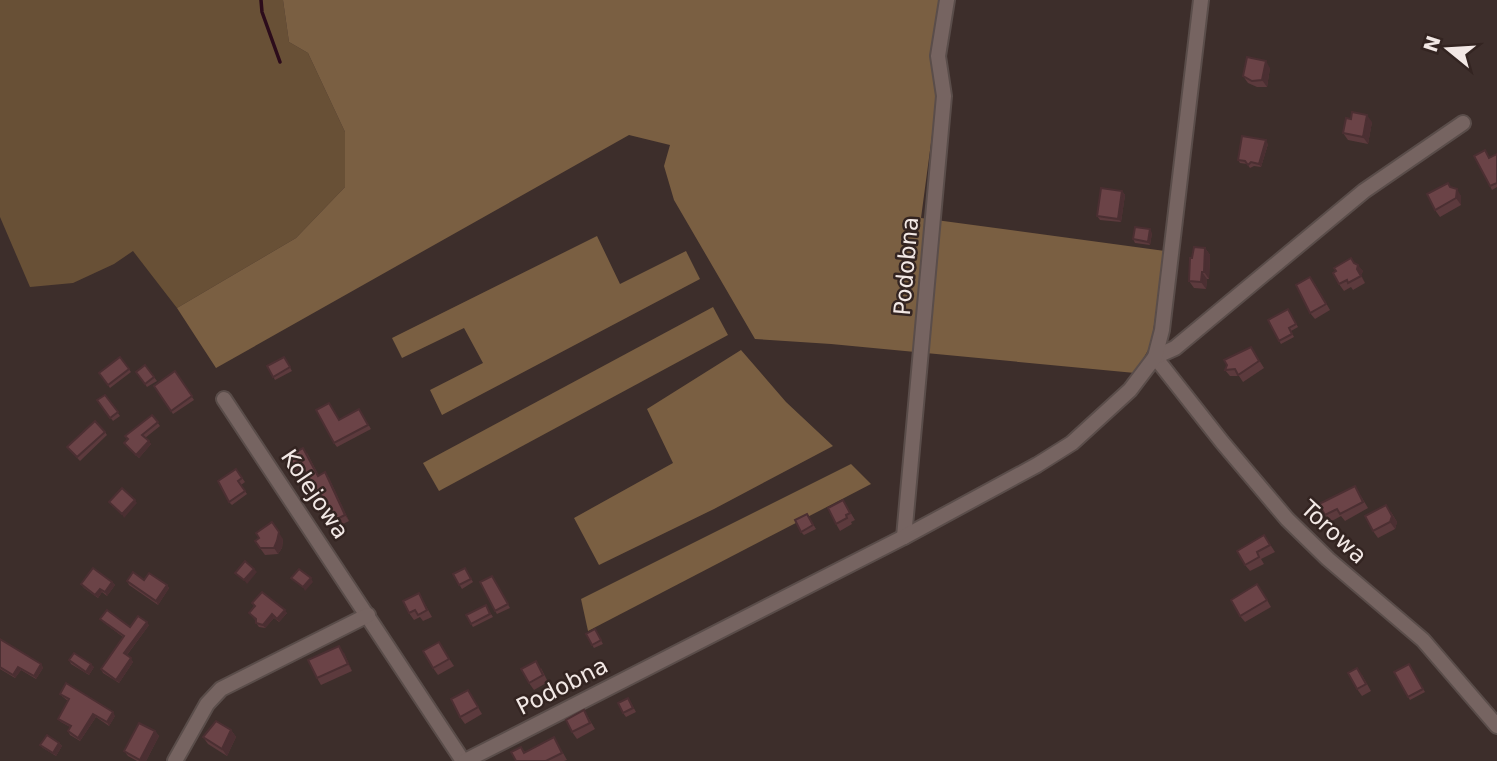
<svg xmlns="http://www.w3.org/2000/svg" width="1497" height="761" font-family="'DejaVu Sans',sans-serif">
  <style>
    .green { fill: #685036 }
    .forest { fill: #7a5f42 }
    .lines { fill: none; stroke-linecap: round; stroke-linejoin: round }
    .stream { stroke: #2c0c1b; stroke-width: 3.5 }
    .minor-casing { stroke: #5a4d4a; stroke-width: 18 }
    .minor { stroke: #766461; stroke-width: 14 }
    .wall { fill: #5c3a3d }
    .shaded-wall { fill: #4b2f32 }
    .building { fill: #6b4347; stroke: #4b2f32; stroke-width: 2 }
    .labels { text-anchor: middle; stroke-width: 5; stroke-linejoin: round; paint-order: stroke }
    .street-label { font-size: 23px; fill: #f2e8e5; stroke: #332421 }
  </style>
  <rect width="100%" height="100%" fill="#3d2e2b"/>
  <polygon class="green" points="0,0 283,0 289,42 308,53 345,132 345,187 296,238 177,308 133,251 114,264 73,283 30,287 0,217"/>
  <g class="forest">
    <polygon points="283,0 950,0 921,218 1165,251 1151,345 1135,373 831,344 755,339 674,200 664,166 670,145 629,135 216,368 177,308 296,238 345,187 345,132 308,53 289,42"/>
    <polygon points="597,236 620,284 686,251 700,279 442,415 430,390 483,363 464,328 402,358 392,338"/>
    <polygon points="713,307 728,335 439,491 423,463"/>
    <polygon points="741,350 786,402 833,446 714,509 599,565 574,518 673,463 647,409"/>
    <polygon points="851,464 871,484 588,631 581,599"/>
  </g>
  <g class="lines">
    <polyline class="stream" points="261,0 262,12 280,62"/>
    <defs>
      <g id="minor">
        <polyline points="1155,357 1222,442 1287,519 1328,559 1423,640 1497,726"/>
        <polyline points="1155,357 1175,348 1364,191 1463,123"/>
        <polyline points="224,399 463,761"/>
        <polyline points="904,537 944,96 938,56 947,0"/>
        <polyline points="175,761 207,704 221,689 368,615"/>
        <polyline points="465,761 904,537 1037,465 1072,443 1130,390 1155,357 1162,330 1201,0"/>
      </g>
    </defs>
    <use href="#minor" class="minor-casing"/>
    <use href="#minor" class="minor"/>
  </g>
  <g class="wall">
    <polygon points="1270,68 1267,87 1257,87 1248,83 1243,76"/>
    <polygon points="1372,122 1368,144 1348,140 1343,133"/>
    <polygon points="1268,144 1261,167 1254,166 1250,168 1247,164 1240,163 1238,160"/>
    <polygon points="1497,154 1497,187 1492,190 1490,186 1490,158"/>
    <polygon points="1448,183 1451,187 1461,196 1461,205 1440,217 1435,210"/>
    <polygon points="1122,191 1125,195 1121,222 1100,220 1097,216"/>
    <polygon points="1152,233 1150,245 1135,243 1133,239"/>
    <polygon points="1205,248 1210,255 1209,279 1207,279 1206,289 1194,288 1189,281 1192,258"/>
    <polygon points="1355,264 1363,271 1361,275 1365,283 1353,290 1351,287 1344,291 1339,284"/>
    <polygon points="1315,284 1330,310 1315,319 1310,313"/>
    <polygon points="1288,309 1298,327 1291,331 1294,337 1281,344 1279,341"/>
    <polygon points="1251,347 1264,368 1243,382 1239,376 1230,376 1225,370"/>
    <polygon points="120,357 131,372 110,388 99,373"/>
    <polygon points="284,357 292,371 275,380 267,366"/>
    <polygon points="145,365 157,381 147,387 136,372"/>
    <polygon points="175,371 194,400 173,414 154,386"/>
    <polygon points="105,395 120,416 113,421 97,400"/>
    <polygon points="329,403 339,420 359,409 371,429 337,447 334,443"/>
    <polygon points="152,415 160,426 145,438 151,444 139,458 124,443 127,439 125,436"/>
    <polygon points="105,432 107,435 80,461 67,447"/>
    <polygon points="307,453 319,476 325,472 329,478 349,521 335,528 306,474 300,477 296,471"/>
    <polygon points="236,469 245,482 241,485 247,494 232,505 229,502"/>
    <polygon points="1355,486 1368,508 1345,521 1341,516 1330,522 1325,515"/>
    <polygon points="843,500 855,520 851,522 852,524 840,531 836,524"/>
    <polygon points="1391,512 1397,522 1395,529 1378,538 1373,531"/>
    <polygon points="807,514 816,529 804,535 801,532"/>
    <polygon points="1264,535 1275,552 1261,559 1264,564 1250,571 1245,565"/>
    <polygon points="283,539 282,548 278,554 265,555 255,541"/>
    <polygon points="465,568 473,582 462,589 453,574"/>
    <polygon points="492,576 510,608 497,614 495,611"/>
    <polygon points="144,580 167,585 169,588 158,605 129,585 127,581"/>
    <polygon points="112,582 115,585 107,596 102,592 98,598 84,588 81,584"/>
    <polygon points="1262,591 1271,607 1245,622 1240,616"/>
    <polygon points="419,593 432,617 423,621 420,617 414,620 409,613"/>
    <polygon points="252,603 287,613 279,622 274,618 265,628 259,627 256,623 256,621 249,613 254,606"/>
    <polygon points="488,609 493,617 473,627 471,624"/>
    <polygon points="100,619 130,627 149,625 127,655 133,662 119,683 103,673 101,669 123,637 103,622"/>
    <polygon points="595,629 603,644 594,648 592,645"/>
    <polygon points="0,639 41,664 43,668 36,679 21,670 15,678 0,669"/>
    <polygon points="443,649 454,666 438,675 433,668"/>
    <polygon points="344,653 352,671 321,685 317,678"/>
    <polygon points="69,660 94,667 89,675 71,664"/>
    <polygon points="1409,664 1425,692 1410,700 1408,697"/>
    <polygon points="541,668 548,682 534,690 529,683"/>
    <polygon points="1362,675 1371,691 1362,696 1357,689"/>
    <polygon points="468,690 482,714 465,724 460,717"/>
    <polygon points="60,694 115,716 109,726 96,717 80,741 70,735 68,731 70,727 61,722 58,719 68,701 63,697"/>
    <polygon points="630,701 636,712 626,717 623,713"/>
    <polygon points="584,710 595,729 577,739 572,732"/>
    <polygon points="231,730 236,737 227,756 208,744 203,737"/>
    <polygon points="155,731 159,736 146,761 137,761 128,756 124,751"/>
    <polygon points="554,737 567,760 564,761 516,761 521,747 525,752"/>
    <polygon points="59,743 62,746 56,756 43,748 40,745"/>
  </g>
  <g class="shaded-wall">
    <polygon points="1266,61 1270,68 1267,87 1262,80"/>
    <polygon points="1367,115 1372,122 1368,144 1363,137"/>
    <polygon points="1266,140 1268,144 1261,167 1259,164"/>
    <polygon points="1457,189 1461,196 1461,205 1456,198"/>
    <polygon points="1122,191 1125,195 1121,222 1118,219"/>
    <polygon points="1150,229 1152,233 1150,245 1148,242"/>
    <polygon points="1205,248 1210,255 1209,279 1204,272"/>
    <polygon points="1351,258 1357,267 1358,265 1363,271 1361,275 1365,283"/>
    <polygon points="1202,272 1207,279 1206,289 1201,282"/>
    <polygon points="149,441 151,444 139,458 136,455"/>
    <polygon points="325,472 329,478 349,521 345,515"/>
    <polygon points="135,500 137,503 124,518 122,514"/>
    <polygon points="1386,505 1397,522 1395,529 1390,522"/>
    <polygon points="272,522 283,539 282,548 278,554 274,548"/>
    <polygon points="254,569 257,572 247,584 244,580"/>
    <polygon points="311,578 313,582 305,591 303,587"/>
    <polygon points="112,582 115,585 107,596 105,592"/>
    <polygon points="167,585 169,588 158,605 156,601"/>
    <polygon points="100,589 102,592 98,598 95,595"/>
    <polygon points="285,610 287,613 279,622 277,619"/>
    <polygon points="272,614 274,618 265,628 263,625"/>
    <polygon points="147,622 149,625 126,656 124,653"/>
    <polygon points="339,646 344,653 352,671 348,664"/>
    <polygon points="131,658 133,662 119,683 116,680"/>
    <polygon points="41,664 43,668 36,679 34,676"/>
    <polygon points="91,664 94,667 89,675 86,672"/>
    <polygon points="18,667 21,670 15,678 13,675"/>
    <polygon points="113,712 115,716 109,726 107,722"/>
    <polygon points="93,714 96,717 80,741 78,738"/>
    <polygon points="231,730 236,737 227,756 222,749"/>
    <polygon points="155,731 159,736 146,761 141,761 140,760"/>
    <polygon points="59,743 62,746 56,756 53,753"/>
  </g>
  <g class="building">
    <polygon points="1247,57 1266,61 1262,80 1252,81 1243,76"/>
    <polygon points="1352,112 1367,115 1363,137 1343,133 1346,118 1351,119"/>
    <polygon points="1242,136 1266,140 1259,164 1251,162 1248,165 1245,161 1238,160"/>
    <polygon points="1485,150 1489,158 1497,154 1497,183 1490,186 1474,156"/>
    <polygon points="1448,183 1450,187 1457,189 1456,198 1435,210 1427,194"/>
    <polygon points="1101,188 1122,191 1118,219 1097,216"/>
    <polygon points="1135,227 1150,229 1148,242 1133,239"/>
    <polygon points="1194,247 1205,248 1204,272 1202,272 1201,282 1189,281 1190,258 1192,258"/>
    <polygon points="1351,258 1354,263 1358,265 1357,269 1361,276 1348,283 1347,280 1339,284 1333,273 1336,271 1334,268"/>
    <polygon points="1310,277 1326,304 1310,313 1296,285"/>
    <polygon points="1288,309 1296,324 1289,328 1292,334 1279,341 1268,320"/>
    <polygon points="1251,347 1259,361 1238,375 1235,369 1225,370 1227,365 1224,360"/>
    <polygon points="120,357 129,369 108,385 99,373"/>
    <polygon points="284,357 290,367 273,377 267,366"/>
    <polygon points="145,365 154,377 145,384 136,372"/>
    <polygon points="175,371 192,396 171,411 154,386"/>
    <polygon points="105,395 118,412 110,418 97,400"/>
    <polygon points="329,403 339,420 359,409 368,425 334,443 316,410"/>
    <polygon points="152,415 158,422 142,435 149,441 136,455 124,443 128,439 125,436"/>
    <polygon points="95,421 105,432 77,457 67,447"/>
    <polygon points="303,448 318,476 325,472 345,515 331,522 303,468 296,471 288,456"/>
    <polygon points="236,469 242,478 238,481 245,491 229,502 218,481"/>
    <polygon points="1355,486 1363,502 1340,514 1337,509 1325,515 1319,504"/>
    <polygon points="122,488 135,500 122,514 109,502"/>
    <polygon points="843,500 850,513 846,515 847,518 836,524 828,508"/>
    <polygon points="1386,505 1392,516 1390,522 1373,531 1365,516"/>
    <polygon points="807,514 813,525 801,532 795,520"/>
    <polygon points="272,522 279,532 277,541 274,548 260,548 255,541 259,538 256,533"/>
    <polygon points="1264,535 1270,545 1257,552 1259,557 1245,565 1237,551"/>
    <polygon points="245,561 254,569 244,580 235,573"/>
    <polygon points="93,568 112,582 105,592 100,589 95,595 81,584"/>
    <polygon points="465,568 471,579 459,585 453,574"/>
    <polygon points="299,569 311,578 303,587 291,578"/>
    <polygon points="133,572 144,580 149,573 167,585 156,601 127,581"/>
    <polygon points="492,576 508,604 495,611 480,582"/>
    <polygon points="1257,584 1267,600 1240,616 1231,600"/>
    <polygon points="262,592 285,610 277,619 272,614 263,625 256,623 256,619 249,613 255,606 252,603"/>
    <polygon points="419,593 427,610 418,615 415,610 409,613 403,601"/>
    <polygon points="486,605 490,614 471,624 466,615"/>
    <polygon points="107,610 130,627 138,616 147,622 124,653 131,658 116,680 101,669 124,636 100,619"/>
    <polygon points="595,629 601,640 592,645 586,634"/>
    <polygon points="0,639 41,664 34,676 18,667 13,675 0,667"/>
    <polygon points="439,642 449,659 433,668 423,651"/>
    <polygon points="339,646 348,664 317,678 308,660"/>
    <polygon points="74,653 91,664 86,672 69,660"/>
    <polygon points="536,661 543,675 529,683 521,669"/>
    <polygon points="1409,664 1423,689 1408,697 1394,672"/>
    <polygon points="1357,668 1366,684 1357,689 1348,673"/>
    <polygon points="66,683 113,712 107,722 93,714 78,738 68,731 71,726 58,719 69,699 60,694"/>
    <polygon points="468,690 478,707 460,717 451,699"/>
    <polygon points="628,698 633,708 623,713 618,703"/>
    <polygon points="584,710 590,723 572,732 566,720"/>
    <polygon points="216,721 231,730 222,749 203,737"/>
    <polygon points="139,723 155,731 140,760 124,751"/>
    <polygon points="47,735 59,743 53,753 40,745"/>
    <polygon points="554,737 562,753 546,761 516,761 511,752 521,747 524,753"/>
  </g>
  <g class="labels">
    <g class="street-label">
      <text transform="translate(906 266) rotate(-85)" y="8">Podobna</text>
      <text transform="translate(315 494) rotate(56)" y="8">Kolejowa</text>
      <text transform="translate(1334 532) rotate(43)" y="8">Torowa</text>
      <text transform="translate(562 686) rotate(-27)" y="8">Podobna</text>
    </g>
  </g>
  <g transform="translate(1448 49) rotate(288)" stroke="#332421" stroke-width="5" paint-order="stroke">
  <path d="M0-5L12 26L0 18L-12 26Z" fill="#f2e8e5"/>
  <text y="-10" font-size="19" font-weight="bold" text-anchor="middle" fill="#f2e8e5">N</text>
  </g>
</svg>
